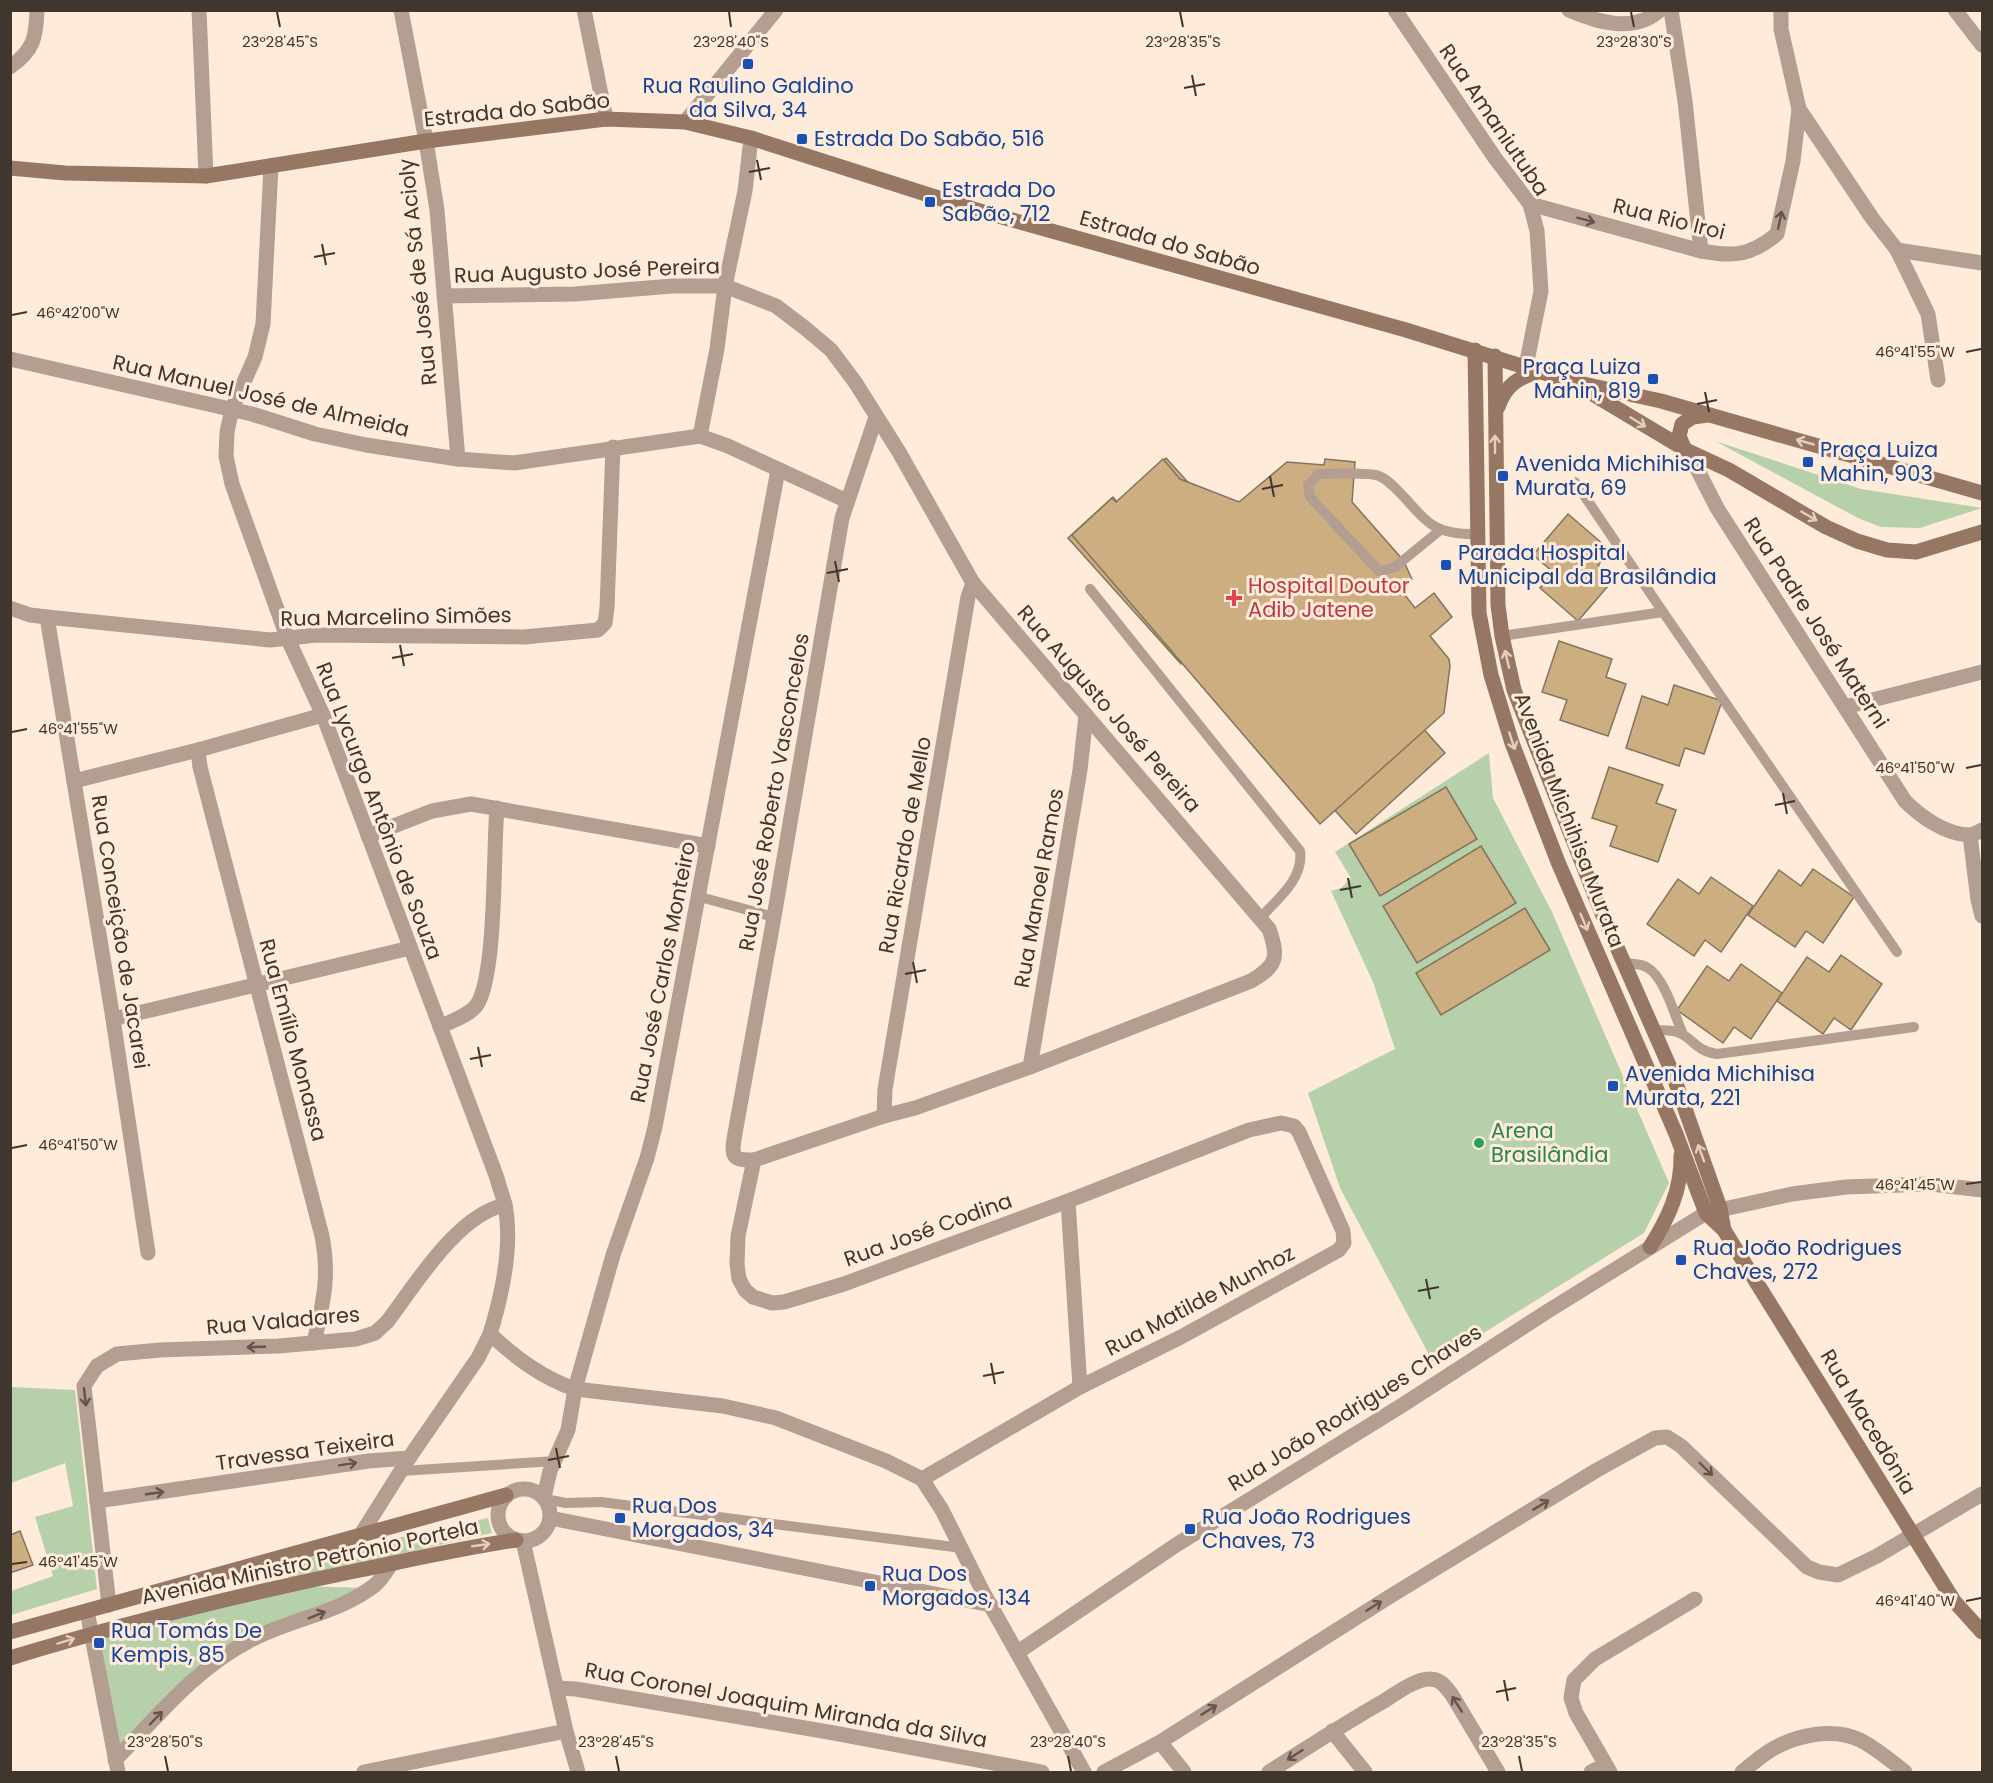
<svg xmlns="http://www.w3.org/2000/svg" width="1993" height="1783" font-family="Poppins,sans-serif">
  <style>
    .green { fill: #b6d1aa }
    .building { fill: #ccae81; stroke: #83745d; stroke-width: 1.5 }
    .lines { fill: none; stroke-linecap: round; stroke-linejoin: round }
    .lane { stroke: #b39e91; stroke-width: 10 }
    .street { stroke: #b39e91; stroke-width: 15 }
    .secondary { stroke: #967764; stroke-width: 15 }
    .oneway { stroke: #62554c }
    .oneway2 { stroke: #e4cebc }
    .ticks { fill: none; stroke: #3f362e; stroke-width: 2 }
    .transit-dot { fill: #1a4fb4; stroke: #feebda; stroke-width: 2 }
    .health-dot { fill: #e0444e; stroke: #feebda; stroke-width: 2 }
    .leisure-dot { fill: #2e9e5b; stroke: #feebda; stroke-width: 2 }
    .labels { text-anchor: middle; stroke-width: 6; stroke-linejoin: round; paint-order: stroke }
    .transit-label { font-size: 21px; fill: #164399; stroke: #feebda; text-anchor: start }
    .street-label { font-size: 21px; fill: #3f362e; stroke: #feebda }
    .health-label { font-size: 21px; fill: #be3a42; stroke: #feebda; text-anchor: start }
    .leisure-label { font-size: 21px; fill: #27864d; stroke: #feebda; text-anchor: start }
    .ticks-label { font-size: 15px; text-anchor: middle; fill: #3f362e; stroke: #feebda; stroke-width: 6; stroke-linejoin: round; paint-order: stroke }
  </style>
  <rect width="100%" height="100%" fill="#feebda"/>
  <g class="green">
    <polygon points="1715,441 1861,489 1982,508 1920,528 1881,527 1858,518"/>
    <polygon points="1489,753 1493,798 1552,912 1669,1183 1644,1233 1434,1364 1340,1188 1308,1093 1395,1049 1373,982 1331,891 1341,888 1351,878 1335,852"/>
    <polygon points="11,1387 75,1390 97,1589 11,1615 11,1591 53,1576 35,1517 73,1506 65,1463 11,1483"/>
    <polygon points="488,1518 492,1533 289,1579 284,1563"/>
    <polygon points="287,1586 375,1588 249,1639 121,1753 93,1637"/>
  </g>
  <g class="building">
    <polygon points="1166,458 1283,587 1291,581 1445,753 1356,834 1194,653 1181,664 1068,538 1113,497 1117,502"/>
    <polygon points="1163,459 1180,479 1239,502 1287,462 1324,465 1325,459 1355,462 1352,502 1403,560 1412,579 1401,590 1415,608 1434,593 1452,617 1430,636 1449,659 1450,666 1444,713 1320,824 1072,535 1112,498 1116,502"/>
    <polygon points="1568,514 1611,551 1598,565 1614,579 1578,621 1540,588 1553,572 1533,555"/>
    <polygon points="1559,641 1612,659 1606,677 1626,684 1608,736 1560,720 1567,700 1542,692"/>
    <polygon points="1674,685 1722,701 1704,754 1685,748 1679,766 1626,748 1642,696 1668,705"/>
    <polygon points="1609,767 1663,785 1656,803 1676,810 1658,862 1610,846 1617,826 1592,818"/>
    <polygon points="1446,787 1477,839 1380,896 1349,844"/>
    <polygon points="1481,846 1516,903 1417,963 1383,906"/>
    <polygon points="1813,869 1854,897 1823,943 1806,931 1795,947 1748,915 1779,870 1801,886"/>
    <polygon points="1711,877 1753,906 1721,952 1705,940 1694,956 1647,924 1678,879 1699,894"/>
    <polygon points="1525,908 1550,950 1441,1015 1416,973"/>
    <polygon points="1841,955 1882,984 1851,1030 1834,1018 1823,1034 1777,1001 1807,957 1829,972"/>
    <polygon points="1741,964 1782,993 1751,1039 1734,1027 1723,1043 1677,1010 1707,966 1729,981"/>
    <polygon points="20,1531 33,1565 10,1573 10,1535"/>
  </g>
  <g class="lines">
    <g class="lane">
      <path d="M 1439,531 L 1395,567 L 1379,571 L 1310,497 L 1308,485 L 1319,474 C 1332,474 1370,472 1379,476 C 1389,480 1397,490 1404,497 C 1430,526 1437,535 1478,534"/>
      <path d="M 1090,589 L 1300,851 C 1304,878 1278,899 1261,917"/>
      <polyline points="1663,612 1897,952"/>
      <polyline points="1502,636 1663,612 1575,482"/>
      <polyline points="700,897 774,917"/>
      <path d="M 1624,963 C 1632,964 1641,963 1648,968 C 1664,977 1675,1016 1682,1032"/>
      <path d="M 1654,1031 C 1694,1026 1687,1050 1717,1054 L 1914,1027"/>
      <polyline points="402,1471 555,1461"/>
      <polyline points="545,1499 566,1503 601,1502 962,1548"/>
    </g>
    <g class="street">
      <polyline points="199,10 206,176"/>
      <polyline points="401,10 426,141 437,210 458,459"/>
      <polyline points="584,10 606,119"/>
      <polyline points="1395,10 1495,158 1530,204 1537,231 1541,291 1526,366"/>
      <path d="M 1569,10 C 1597,22 1634,34 1660,10"/>
      <polyline points="1671,10 1685,101 1701,251"/>
      <polyline points="1781,10 1781,29 1799,109 1872,218 1897,250 1928,314 1938,380"/>
      <polyline points="1955,10 1982,45"/>
      <path d="M 10,67 C 34,50 36,38 37,10"/>
      <polyline points="685,122 776,10"/>
      <path d="M 271,166 L 263,324 L 255,357 L 232,409 L 227,432 L 226,456 L 232,484 L 287,637 L 323,715 L 497,1178 C 499,1187 503,1196 505,1205 C 513,1246 502,1295 490,1334 C 515,1357 542,1378 575,1389 L 723,1406 L 776,1418 L 886,1461 L 922,1479 L 942,1510 L 983,1592 L 1084,1772"/>
      <path d="M 1530,204 L 1701,251 C 1734,257 1750,256 1777,234 L 1793,161 L 1799,109"/>
      <polyline points="1897,250 1982,263"/>
      <path d="M 444,296 L 575,294 L 672,286 L 725,286 L 776,306 L 805,328 L 831,350 L 855,382 L 899,452 L 973,583 L 1269,929 C 1279,957 1277,966 1251,981 L 1030,1067 L 915,1108 L 884,1116 L 754,1160 C 735,1160 731,1159 734,1139 L 774,917 L 842,518 L 876,417"/>
      <polyline points="10,359 252,414 315,434 366,445 458,459 514,463 700,436 728,446 847,501"/>
      <polyline points="700,436 717,349 725,286 745,191 751,138"/>
      <path d="M 1688,451 L 1717,508 L 1905,801 C 1921,817 1945,834 1969,835 C 1973,835 1978,832 1982,830"/>
      <polyline points="10,608 30,615 47,617 270,640 317,635 524,637 598,630 605,623 607,608 613,447"/>
      <polyline points="47,617 113,1019 148,1253"/>
      <polyline points="1845,707 1982,672"/>
      <path d="M 198,750 L 200,767 L 322,1236 C 330,1278 323,1302 314,1343"/>
      <polyline points="74,781 198,750 323,715"/>
      <polyline points="1970,835 1978,900 1982,916"/>
      <polyline points="368,836 432,811 471,804 708,846"/>
      <polyline points="113,1019 410,948"/>
      <path d="M 440,1027 C 451,1021 468,1016 476,1006 C 497,978 493,850 497,808"/>
      <polyline points="1030,1067 1080,770 1086,715"/>
      <polyline points="884,1116 885,1089 968,597 973,583"/>
      <polyline points="754,1160 738,1236 737,1264 739,1279 745,1290 753,1297 772,1303 784,1302 844,1284 1068,1201 1249,1130 1281,1123 1294,1126 1299,1132 1343,1231 1344,1243 1339,1250 1181,1337 1080,1387 922,1479"/>
      <polyline points="1068,1201 1080,1387"/>
      <circle cx="524" cy="1515" r="26"/>
      <polyline points="544,1497 550,1471 568,1430 575,1389 613,1255 647,1158 655,1127 778,470"/>
      <polyline points="97,1501 369,1461 409,1458 478,1358 490,1334"/>
      <polyline points="550,1518 991,1605"/>
      <polyline points="360,1536 409,1458"/>
      <polyline points="523,1541 566,1731 578,1772"/>
      <path d="M 109,1605 L 84,1386 L 97,1366 L 117,1354 L 160,1350 L 279,1346 L 356,1339 L 375,1333 L 387,1322 C 415,1285 458,1214 505,1205"/>
      <polyline points="87,1611 118,1772"/>
      <polyline points="1018,1652 1176,1545 1401,1406 1548,1311 1706,1213 1792,1194 1846,1187 1931,1184 1982,1190"/>
      <polyline points="557,1688 576,1689 834,1733 1042,1772"/>
      <polyline points="1332,1731 1365,1772"/>
      <polyline points="1160,1742 1184,1772"/>
      <path d="M 115,1760 C 157,1717 195,1669 249,1641 C 289,1619 338,1614 375,1585 C 382,1579 387,1570 392,1563"/>
      <polyline points="364,1772 566,1731"/>
      <polyline points="1104,1772 1160,1742 1389,1597 1597,1470 1655,1438 1667,1437 1681,1446 1807,1567 1819,1572 1838,1575 1877,1556 1982,1494"/>
      <path d="M 1269,1772 C 1307,1748 1345,1723 1384,1701 C 1397,1693 1415,1679 1430,1679 C 1441,1679 1446,1687 1452,1695 L 1498,1772"/>
      <polyline points="1591,1772 1605,1765"/>
      <polyline points="1610,1772 1576,1713 1571,1698 1574,1680 1595,1659 1695,1599"/>
      <path d="M 1742,1772 C 1751,1765 1761,1756 1771,1750 C 1796,1735 1833,1727 1860,1740 C 1876,1748 1891,1761 1905,1772"/>
    </g>
    <g class="secondary">
      <polyline points="10,168 65,173 206,176 426,141 606,119 685,122 751,138 973,209 1406,330 1570,381 1661,401 1982,493"/>
      <polyline points="1475,350 1479,613 1491,675 1512,743 1558,862 1676,1134 1706,1213 1724,1230 1954,1601 1982,1632"/>
      <polyline points="1495,356 1498,605 1502,636 1514,690 1601,911 1672,1072 1720,1208 1724,1230"/>
      <polyline points="1581,387 1688,451 1729,470 1826,527 1857,541 1887,550 1916,552 1982,532"/>
      <path d="M 1498,407 C 1506,384 1519,377 1541,371"/>
      <polyline points="1684,448 1679,436 1682,424 1693,417 1707,415"/>
      <path d="M 1650,1247 C 1668,1219 1682,1189 1681,1155"/>
      <polyline points="10,1632 506,1495"/>
      <path d="M 10,1658 C 124,1623 239,1595 355,1571 C 409,1560 462,1548 516,1540"/>
    </g>
  </g>
  <defs><path id="oneway-shaft" d="M-6 0H5M1.5-3L5.5 0L1.5 3" fill="none" stroke-width="1.6" stroke-linecap="round" stroke-linejoin="round" transform="scale(1.5)"/></defs>
  <g class="oneway">
    <use href="#oneway-shaft" transform="translate(1586 220) rotate(15)"/>
    <use href="#oneway-shaft" transform="translate(1780 220) rotate(-78)"/>
    <use href="#oneway-shaft" transform="translate(256 1347) rotate(178)"/>
    <use href="#oneway-shaft" transform="translate(85 1397) rotate(83)"/>
    <use href="#oneway-shaft" transform="translate(348 1464) rotate(-9)"/>
    <use href="#oneway-shaft" transform="translate(1706 1469) rotate(44)"/>
    <use href="#oneway-shaft" transform="translate(155 1493) rotate(-8)"/>
    <use href="#oneway-shaft" transform="translate(1541 1505) rotate(-31)"/>
    <use href="#oneway-shaft" transform="translate(1374 1606) rotate(-32)"/>
    <use href="#oneway-shaft" transform="translate(317 1615) rotate(-22)"/>
    <use href="#oneway-shaft" transform="translate(1457 1704) rotate(-122)"/>
    <use href="#oneway-shaft" transform="translate(1209 1710) rotate(-32)"/>
    <use href="#oneway-shaft" transform="translate(156 1718) rotate(-46)"/>
    <use href="#oneway-shaft" transform="translate(1295 1755) rotate(147)"/>
  </g>
  <g class="oneway2">
    <use href="#oneway-shaft" transform="translate(1638 422) rotate(32)"/>
    <use href="#oneway-shaft" transform="translate(1805 442) rotate(-164)"/>
    <use href="#oneway-shaft" transform="translate(1495 444) rotate(-90)"/>
    <use href="#oneway-shaft" transform="translate(1809 516) rotate(30)"/>
    <use href="#oneway-shaft" transform="translate(1507 659) rotate(-103)"/>
    <use href="#oneway-shaft" transform="translate(1512 741) rotate(72)"/>
    <use href="#oneway-shaft" transform="translate(1584 922) rotate(67)"/>
    <use href="#oneway-shaft" transform="translate(1701 1153) rotate(-110)"/>
    <use href="#oneway-shaft" transform="translate(481 1545) rotate(-8)"/>
    <use href="#oneway-shaft" transform="translate(66 1641) rotate(-17)"/>
  </g>
  <path class="ticks" d="M 277,12 L 280,27M 729,12 L 731,27M 1180,12 L 1183,27M 1631,12 L 1634,27M 1192,75 L 1196,96M 1184,88 L 1205,84M 757,160 L 761,180M 749,172 L 770,168M 322,244 L 326,265M 314,257 L 335,253M 12,315 L 27,312M 1966,352 L 1981,349M 1705,392 L 1709,412M 1697,404 L 1717,400M 1270,476 L 1274,497M 1262,489 L 1283,485M 835,561 L 839,582M 827,573 L 848,569M 400,645 L 404,666M 392,658 L 413,654M 12,732 L 27,729M 1966,768 L 1981,765M 1783,793 L 1787,814M 1775,805 L 1795,801M 1348,878 L 1352,898M 1340,890 L 1361,886M 913,962 L 917,983M 905,974 L 926,970M 478,1047 L 482,1067M 470,1059 L 491,1055M 12,1148 L 27,1145M 1966,1184 L 1981,1182M 1426,1279 L 1430,1299M 1418,1291 L 1439,1287M 991,1363 L 995,1384M 983,1376 L 1004,1372M 556,1448 L 560,1468M 548,1460 L 569,1456M 12,1564 L 27,1562M 1966,1601 L 1981,1598M 1504,1680 L 1508,1701M 1496,1692 L 1516,1688M 165,1756 L 168,1771M 616,1756 L 619,1771M 1068,1756 L 1071,1771M 1519,1756 L 1522,1771"/>
  <g class="transit-dot">
    <rect x="742" y="58" width="12" height="12" rx="3"/>
    <rect x="796" y="133" width="12" height="12" rx="3"/>
    <rect x="924" y="196" width="12" height="12" rx="3"/>
    <rect x="1647" y="373" width="12" height="12" rx="3"/>
    <rect x="1802" y="456" width="12" height="12" rx="3"/>
    <rect x="1497" y="470" width="12" height="12" rx="3"/>
    <rect x="1440" y="559" width="12" height="12" rx="3"/>
    <rect x="1607" y="1080" width="12" height="12" rx="3"/>
    <rect x="1675" y="1254" width="12" height="12" rx="3"/>
    <rect x="614" y="1512" width="12" height="12" rx="3"/>
    <rect x="1184" y="1523" width="12" height="12" rx="3"/>
    <rect x="864" y="1580" width="12" height="12" rx="3"/>
    <rect x="93" y="1637" width="12" height="12" rx="3"/>
  </g>
  <path class="health-dot" d="M1231 589h6v6h6v6h-6v6h-6v-6h-6v-6h6z"/>
  <circle class="leisure-dot" cx="1479" cy="1143" r="6"/>
  <g class="labels">
    <g class="transit-label">
      <text x="748" y="93" text-anchor="middle">Rua Raulino Galdino<tspan x="748" dy="24">da Silva, 34</tspan></text>
      <text x="814" y="146">Estrada Do Sabão, 516</text>
      <text x="942" y="197">Estrada Do<tspan x="942" dy="24">Sabão, 712</tspan></text>
      <text x="1641" y="374" text-anchor="end">Praça Luiza<tspan x="1641" dy="24">Mahin, 819</tspan></text>
      <text x="1820" y="457">Praça Luiza<tspan x="1820" dy="24">Mahin, 903</tspan></text>
      <text x="1515" y="471">Avenida Michihisa<tspan x="1515" dy="24">Murata, 69</tspan></text>
      <text x="1458" y="560">Parada Hospital<tspan x="1458" dy="24">Municipal da Brasilândia</tspan></text>
      <text x="1625" y="1081">Avenida Michihisa<tspan x="1625" dy="24">Murata, 221</tspan></text>
      <text x="1693" y="1255">Rua João Rodrigues<tspan x="1693" dy="24">Chaves, 272</tspan></text>
      <text x="632" y="1513">Rua Dos<tspan x="632" dy="24">Morgados, 34</tspan></text>
      <text x="1202" y="1524">Rua João Rodrigues<tspan x="1202" dy="24">Chaves, 73</tspan></text>
      <text x="882" y="1581">Rua Dos<tspan x="882" dy="24">Morgados, 134</tspan></text>
      <text x="111" y="1638">Rua Tomás De<tspan x="111" dy="24">Kempis, 85</tspan></text>
    </g>
    <g class="street-label">
      <text transform="translate(517 110) rotate(-6)" y="7">Estrada do Sabão</text>
      <text transform="translate(1494 120) rotate(56)" y="7">Rua Amaniutuba</text>
      <text transform="translate(1669 219) rotate(14)" y="7">Rua Rio Iroi</text>
      <text transform="translate(1170 243) rotate(16)" y="7">Estrada do Sabão</text>
      <text transform="translate(587 271) rotate(-2)" y="7">Rua Augusto José Pereira</text>
      <text transform="translate(418 272) rotate(-96)" y="7">Rua José de Sá Acioly</text>
      <text transform="translate(261 396) rotate(13)" y="7">Rua Manuel José de Almeida</text>
      <text transform="translate(396 617) rotate(-1)" y="7">Rua Marcelino Simões</text>
      <text transform="translate(1816 623) rotate(57)" y="7">Rua Padre José Materni</text>
      <text transform="translate(1109 709) rotate(49)" y="7">Rua Augusto José Pereira</text>
      <text transform="translate(774 792) rotate(-80)" y="7">Rua José Roberto Vasconcelos</text>
      <text transform="translate(379 811) rotate(69)" y="7">Rua Lycurgo Antônio de Souza</text>
      <text transform="translate(1569 820) rotate(69)" y="7">Avenida Michihisa Murata</text>
      <text transform="translate(905 845) rotate(-80)" y="7">Rua Ricardo de Mello</text>
      <text transform="translate(1039 888) rotate(-80)" y="7">Rua Manoel Ramos</text>
      <text transform="translate(120 932) rotate(81)" y="7">Rua Conceição de Jacarei</text>
      <text transform="translate(663 972) rotate(-79)" y="7">Rua José Carlos Monteiro</text>
      <text transform="translate(293 1040) rotate(75)" y="7">Rua Emílio Monassa</text>
      <text transform="translate(928 1230) rotate(-20)" y="7">Rua José Codina</text>
      <text transform="translate(1200 1301) rotate(-28)" y="7">Rua Matilde Munhoz</text>
      <text transform="translate(283 1321) rotate(-5)" y="7">Rua Valadares</text>
      <text transform="translate(1355 1408) rotate(-32)" y="7">Rua João Rodrigues Chaves</text>
      <text transform="translate(1868 1422) rotate(59)" y="7">Rua Macedônia</text>
      <text transform="translate(305 1451) rotate(-8)" y="7">Travessa Teixeira</text>
      <text transform="translate(310 1562) rotate(-12)" y="7">Avenida Ministro Petrônio Portela</text>
      <text transform="translate(786 1705) rotate(10)" y="7">Rua Coronel Joaquim Miranda da Silva</text>
    </g>
    <g class="health-label">
      <text x="1248" y="593">Hospital Doutor<tspan x="1248" dy="24">Adib Jatene</tspan></text>
    </g>
    <g class="leisure-label">
      <text x="1491" y="1138">Arena<tspan x="1491" dy="24">Brasilândia</tspan></text>
    </g>
  </g>
  <g class="ticks-label">
    <text x="280" y="47">23°28'45"S</text>
    <text x="731" y="47">23°28'40"S</text>
    <text x="1183" y="47">23°28'35"S</text>
    <text x="1634" y="47">23°28'30"S</text>
    <text x="78" y="318">46°42'00"W</text>
    <text x="1915" y="357">46°41'55"W</text>
    <text x="78" y="734">46°41'55"W</text>
    <text x="1915" y="773">46°41'50"W</text>
    <text x="78" y="1150">46°41'50"W</text>
    <text x="1915" y="1190">46°41'45"W</text>
    <text x="78" y="1567">46°41'45"W</text>
    <text x="1915" y="1606">46°41'40"W</text>
    <text x="165" y="1747">23°28'50"S</text>
    <text x="616" y="1747">23°28'45"S</text>
    <text x="1068" y="1747">23°28'40"S</text>
    <text x="1519" y="1747">23°28'35"S</text>
  </g>
  <rect width="1993" height="1783" fill="none" stroke="#3f362e" stroke-width="24"/>
</svg>
